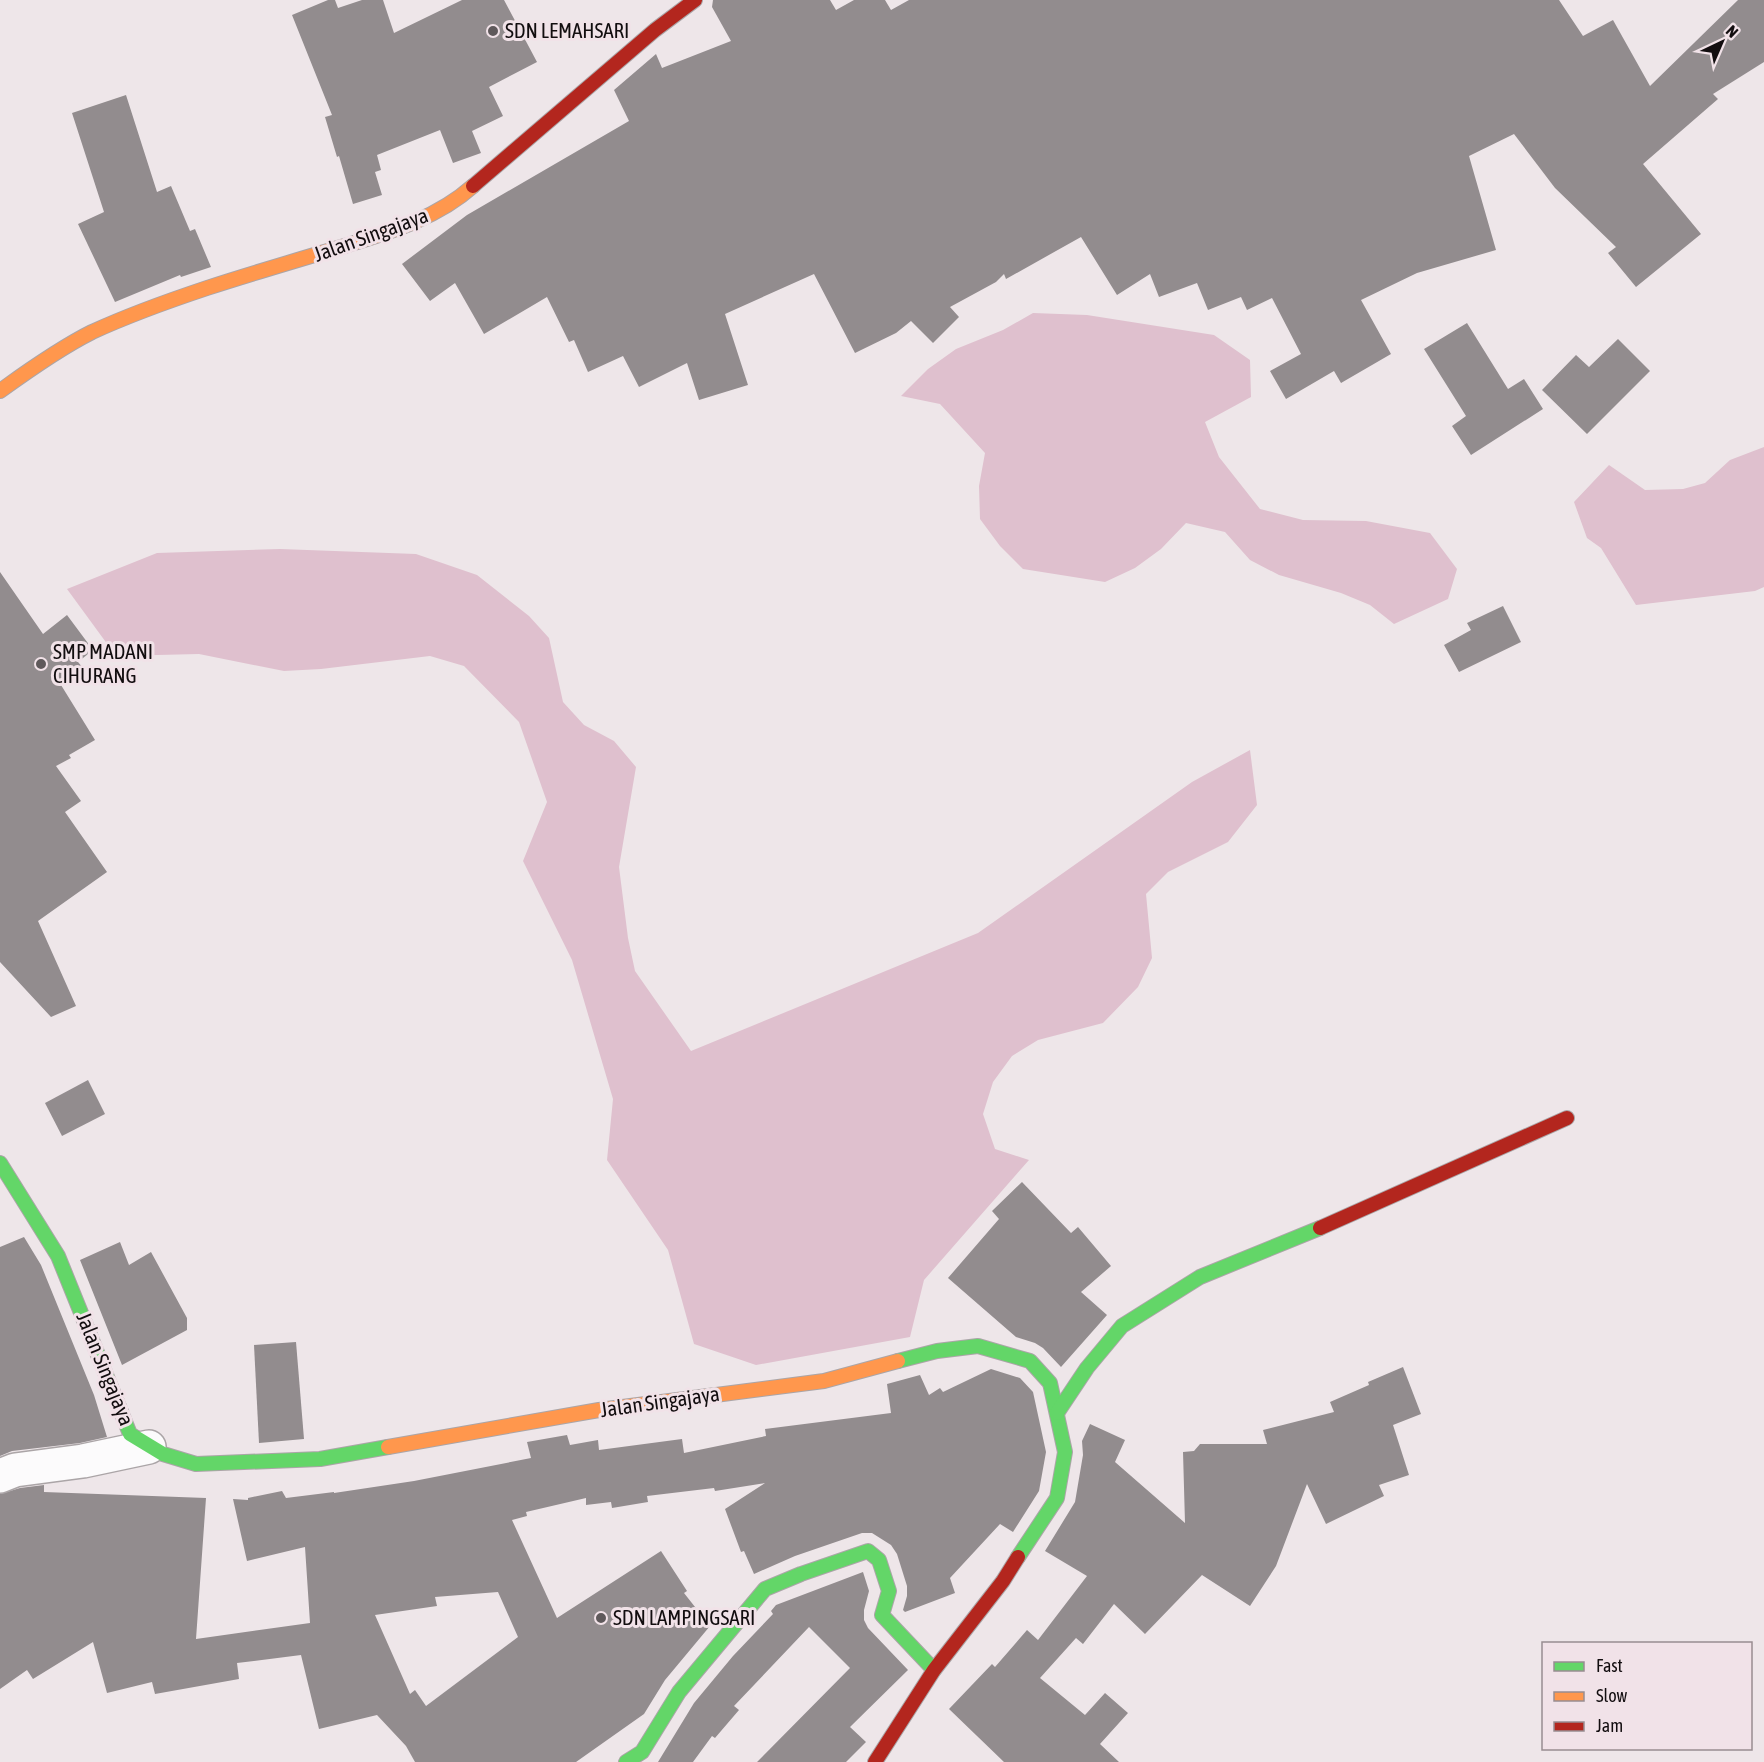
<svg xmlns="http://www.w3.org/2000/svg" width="1764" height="1762" font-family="'Asap Condensed',sans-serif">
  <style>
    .forest { fill: #dfc0ce }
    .building { fill: #928c8e; fill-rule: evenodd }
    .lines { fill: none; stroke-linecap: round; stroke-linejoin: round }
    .street-casing { stroke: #aba5a7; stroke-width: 36 }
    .fast-casing { stroke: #aba5a7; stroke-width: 16 }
    .slow-casing { stroke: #aba5a7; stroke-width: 16 }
    .jam-casing { stroke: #aba5a7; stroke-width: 16 }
    .street { stroke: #fcfbfc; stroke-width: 33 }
    .fast { stroke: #63d668; stroke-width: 14 }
    .slow { stroke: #ff974d; stroke-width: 14 }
    .jam { stroke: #b3261e; stroke-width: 14 }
    .poi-dot { fill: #5f595b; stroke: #f1e2e8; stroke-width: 2 }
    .labels { text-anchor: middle; stroke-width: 6; stroke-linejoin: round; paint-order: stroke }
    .poi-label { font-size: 21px; fill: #120d0f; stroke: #f1e2e8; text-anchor: start }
    .street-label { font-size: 21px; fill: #120d0f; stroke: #f1e2e8 }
  </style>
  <rect width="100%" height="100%" fill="#eee6e9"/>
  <g class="forest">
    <polygon points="1033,313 1087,315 1214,335 1250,360 1251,397 1205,422 1219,457 1260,509 1303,520 1366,521 1430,533 1457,569 1448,599 1394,624 1370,605 1341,593 1279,575 1250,560 1225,532 1186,523 1161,549 1135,568 1105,582 1023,569 1000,546 980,519 979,486 985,453 940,404 901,396 928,369 956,349 1003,330"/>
    <polygon points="1764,447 1764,587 1755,591 1636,605 1601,548 1587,538 1574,502 1609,465 1645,490 1683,489 1705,483 1730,460"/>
    <polygon points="280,549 416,554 477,575 529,616 549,638 563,702 584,725 614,741 636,767 619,867 628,938 635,971 691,1051 978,933 1192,782 1250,750 1257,805 1228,842 1168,872 1146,894 1152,958 1138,987 1103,1023 1038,1040 1012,1056 993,1082 983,1114 995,1149 1029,1160 924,1280 910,1337 756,1365 694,1344 668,1250 607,1160 613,1099 572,960 523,861 547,802 519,722 464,666 430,656 321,669 284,671 199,654 116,656 67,589 157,553"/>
  </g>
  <g class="building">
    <polygon points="328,0 335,0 338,8 362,0 383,0 394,33 462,0 504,0 537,62 489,87 503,116 472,131 481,153 453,163 440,130 377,155 381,170 375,172 382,195 353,204 339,156 337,157 325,117 332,115 292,15"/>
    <polygon points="713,0 830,0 836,10 854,0 885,0 891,10 909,0 1559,0 1583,36 1613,20 1650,86 1738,0 1764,0 1764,62 1713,94 1718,99 1643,164 1701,234 1636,287 1608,253 1616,247 1555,188 1514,134 1469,156 1496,250 1417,273 1361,300 1391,354 1341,383 1334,371 1286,399 1270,371 1301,354 1272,298 1247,310 1241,297 1208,310 1197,283 1159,297 1150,274 1117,295 1081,237 1006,279 1004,274 996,282 950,307 959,317 933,343 911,321 896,333 855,353 814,274 725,314 748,385 699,400 687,363 639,387 623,356 588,372 574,340 569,342 547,297 484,334 455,283 430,301 402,264 467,215 629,121 614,90 656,54 662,68 731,41 712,7"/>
    <polygon points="126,95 157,192 171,186 190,231 195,229 211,267 181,277 180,275 115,302 78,224 104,212 72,113"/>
    <polygon points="1467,323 1508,389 1524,379 1543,409 1471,455 1452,426 1466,416 1424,349"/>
    <polygon points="1618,339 1650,371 1587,434 1542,390 1576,355 1589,367"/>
    <polygon points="0,572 43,634 67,615 93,650 78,662 83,668 61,685 95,740 69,755 71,758 56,766 81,801 65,812 107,872 38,921 76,1006 51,1017 0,962"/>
    <polygon points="1503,606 1521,642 1459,672 1444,645 1471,630 1467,623"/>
    <polygon points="88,1080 105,1114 62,1136 45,1103"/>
    <polygon points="1022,1182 1071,1233 1078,1227 1111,1266 1081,1292 1107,1315 1061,1367 1043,1348 1035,1343 1016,1337 948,1278 999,1219 992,1211"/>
    <polygon points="24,1237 41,1265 94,1395 107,1437 80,1443 12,1451 0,1456 0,1247"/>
    <polygon points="120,1242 129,1265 151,1252 187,1318 187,1330 122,1365 80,1260"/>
    <polygon points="296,1342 304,1439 259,1443 254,1345"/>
    <polygon points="1403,1367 1421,1414 1393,1425 1409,1475 1379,1485 1384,1496 1326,1524 1307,1484 1276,1566 1250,1606 1202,1575 1145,1634 1114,1604 1083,1644 1076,1638 1040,1678 1085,1715 1105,1693 1128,1713 1100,1744 1119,1762 1004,1762 949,1709 992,1664 995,1667 1027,1630 1038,1640 1087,1576 1045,1551 1075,1502 1083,1455 1082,1441 1090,1424 1125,1440 1115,1462 1185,1523 1183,1452 1194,1451 1200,1444 1267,1444 1263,1430 1334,1412 1330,1402 1369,1385 1368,1382"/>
    <path d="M 991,1369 L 1020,1378 L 1033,1392 L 1046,1452 L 1039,1491 L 1013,1532 L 1000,1524 L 950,1578 L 955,1593 L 905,1612 L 903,1610 L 907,1596 L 907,1586 L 897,1554 L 891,1545 L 872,1533 L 862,1533 L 795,1556 L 754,1574 L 744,1551 L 741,1552 L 725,1509 L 765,1483 L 715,1491 L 714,1488 L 647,1496 L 648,1502 L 612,1508 L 611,1502 L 586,1505 L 586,1498 L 526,1512 L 527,1516 L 512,1520 L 557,1618 L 661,1551 L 687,1591 L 684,1593 L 710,1626 L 665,1680 L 644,1714 L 576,1762 L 415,1762 L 406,1746 L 377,1715 L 319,1729 L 301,1655 L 237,1663 L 239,1679 L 155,1694 L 152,1682 L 107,1693 L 93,1642 L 33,1679 L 27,1670 L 0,1689 L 0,1494 L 20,1488 L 44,1485 L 44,1492 L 206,1498 L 196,1639 L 310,1623 L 305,1547 L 247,1561 L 233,1499 L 248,1500 L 248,1498 L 282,1491 L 286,1498 L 334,1492 L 334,1493 L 414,1481 L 531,1458 L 527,1442 L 567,1435 L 570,1445 L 598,1440 L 599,1450 L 682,1439 L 684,1453 L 766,1436 L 765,1429 L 891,1413 L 887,1384 L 920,1375 L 929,1395 L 940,1388 L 943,1392 ZM 498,1592 L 518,1637 L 426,1706 L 415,1690 L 410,1694 L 375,1615 L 437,1606 L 435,1597 Z"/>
    <polygon points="863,1572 869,1591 864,1610 864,1620 868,1628 908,1670 850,1727 866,1742 846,1762 757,1762 850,1668 809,1627 734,1706 739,1710 715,1738 712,1736 693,1762 658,1762 694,1703 733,1656 773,1614 771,1611 776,1605"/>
  </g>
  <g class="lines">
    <defs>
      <polyline id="street" points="0,1476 15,1470 83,1461 149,1447"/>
      <g id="fast">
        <polyline points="0,1163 58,1256 130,1434 163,1454 196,1464 320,1459 388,1447"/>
        <polyline points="898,1361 937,1351 978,1346 1030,1361 1050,1383 1065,1452 1057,1498 1018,1557"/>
        <polyline points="1057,1413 1087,1368 1122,1326 1200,1277 1320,1228"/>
        <polyline points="626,1762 642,1752 679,1692 765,1589 801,1574 868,1551 879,1560 889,1591 882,1615 934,1670"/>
      </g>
      <g id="slow">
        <path d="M 0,391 C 29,370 60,348 92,332 C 129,315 168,301 207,288 C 250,274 294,261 338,248 C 386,233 435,220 473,186"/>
        <polyline points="388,1447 599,1410 824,1381 898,1361"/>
      </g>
      <g id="jam">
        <polyline points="473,186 655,30 695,0"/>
        <polyline points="1320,1228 1567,1118"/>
        <polyline points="875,1762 934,1670 1003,1581 1018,1557"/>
      </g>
    </defs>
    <use href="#street" class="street-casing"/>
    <use href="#fast" class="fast-casing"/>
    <use href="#slow" class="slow-casing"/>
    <use href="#jam" class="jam-casing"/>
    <use href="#street" class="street"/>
    <use href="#fast" class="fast"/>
    <use href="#slow" class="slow"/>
    <use href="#jam" class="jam"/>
  </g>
  <g class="poi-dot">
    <circle cx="493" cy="31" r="6"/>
    <circle cx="41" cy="664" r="6"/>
    <circle cx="601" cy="1618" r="6"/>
  </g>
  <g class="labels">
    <g class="poi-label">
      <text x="505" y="38">SDN LEMAHSARI</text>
      <text x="53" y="659">SMP MADANI<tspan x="53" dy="24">CIHURANG</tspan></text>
      <text x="613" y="1625">SDN LAMPINGSARI</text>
    </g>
    <g class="street-label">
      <text transform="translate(371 235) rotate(-20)" y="7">Jalan Singajaya</text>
      <text transform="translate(105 1369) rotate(68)" y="7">Jalan Singajaya</text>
      <text transform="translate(660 1402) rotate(-8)" y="7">Jalan Singajaya</text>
    </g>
  </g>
  <rect x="1542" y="1642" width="210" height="108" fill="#f1e2e8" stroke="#988d91" stroke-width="1.5"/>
  <rect x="1554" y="1662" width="30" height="9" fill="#63d668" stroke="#988d91" stroke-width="1.5"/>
  <text x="1596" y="1672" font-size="18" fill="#120d0f">Fast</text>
  <rect x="1554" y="1692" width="30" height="9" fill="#ff974d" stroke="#988d91" stroke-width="1.5"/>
  <text x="1596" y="1702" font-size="18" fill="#120d0f">Slow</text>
  <rect x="1554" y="1722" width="30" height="9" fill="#b3261e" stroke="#988d91" stroke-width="1.5"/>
  <text x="1596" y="1732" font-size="18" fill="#120d0f">Jam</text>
  <g transform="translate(1722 42) rotate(44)" stroke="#f1e2e8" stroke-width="4.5" paint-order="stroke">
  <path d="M0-4.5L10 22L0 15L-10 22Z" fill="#120d0f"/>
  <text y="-9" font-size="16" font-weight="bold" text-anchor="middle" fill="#120d0f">N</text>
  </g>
</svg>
